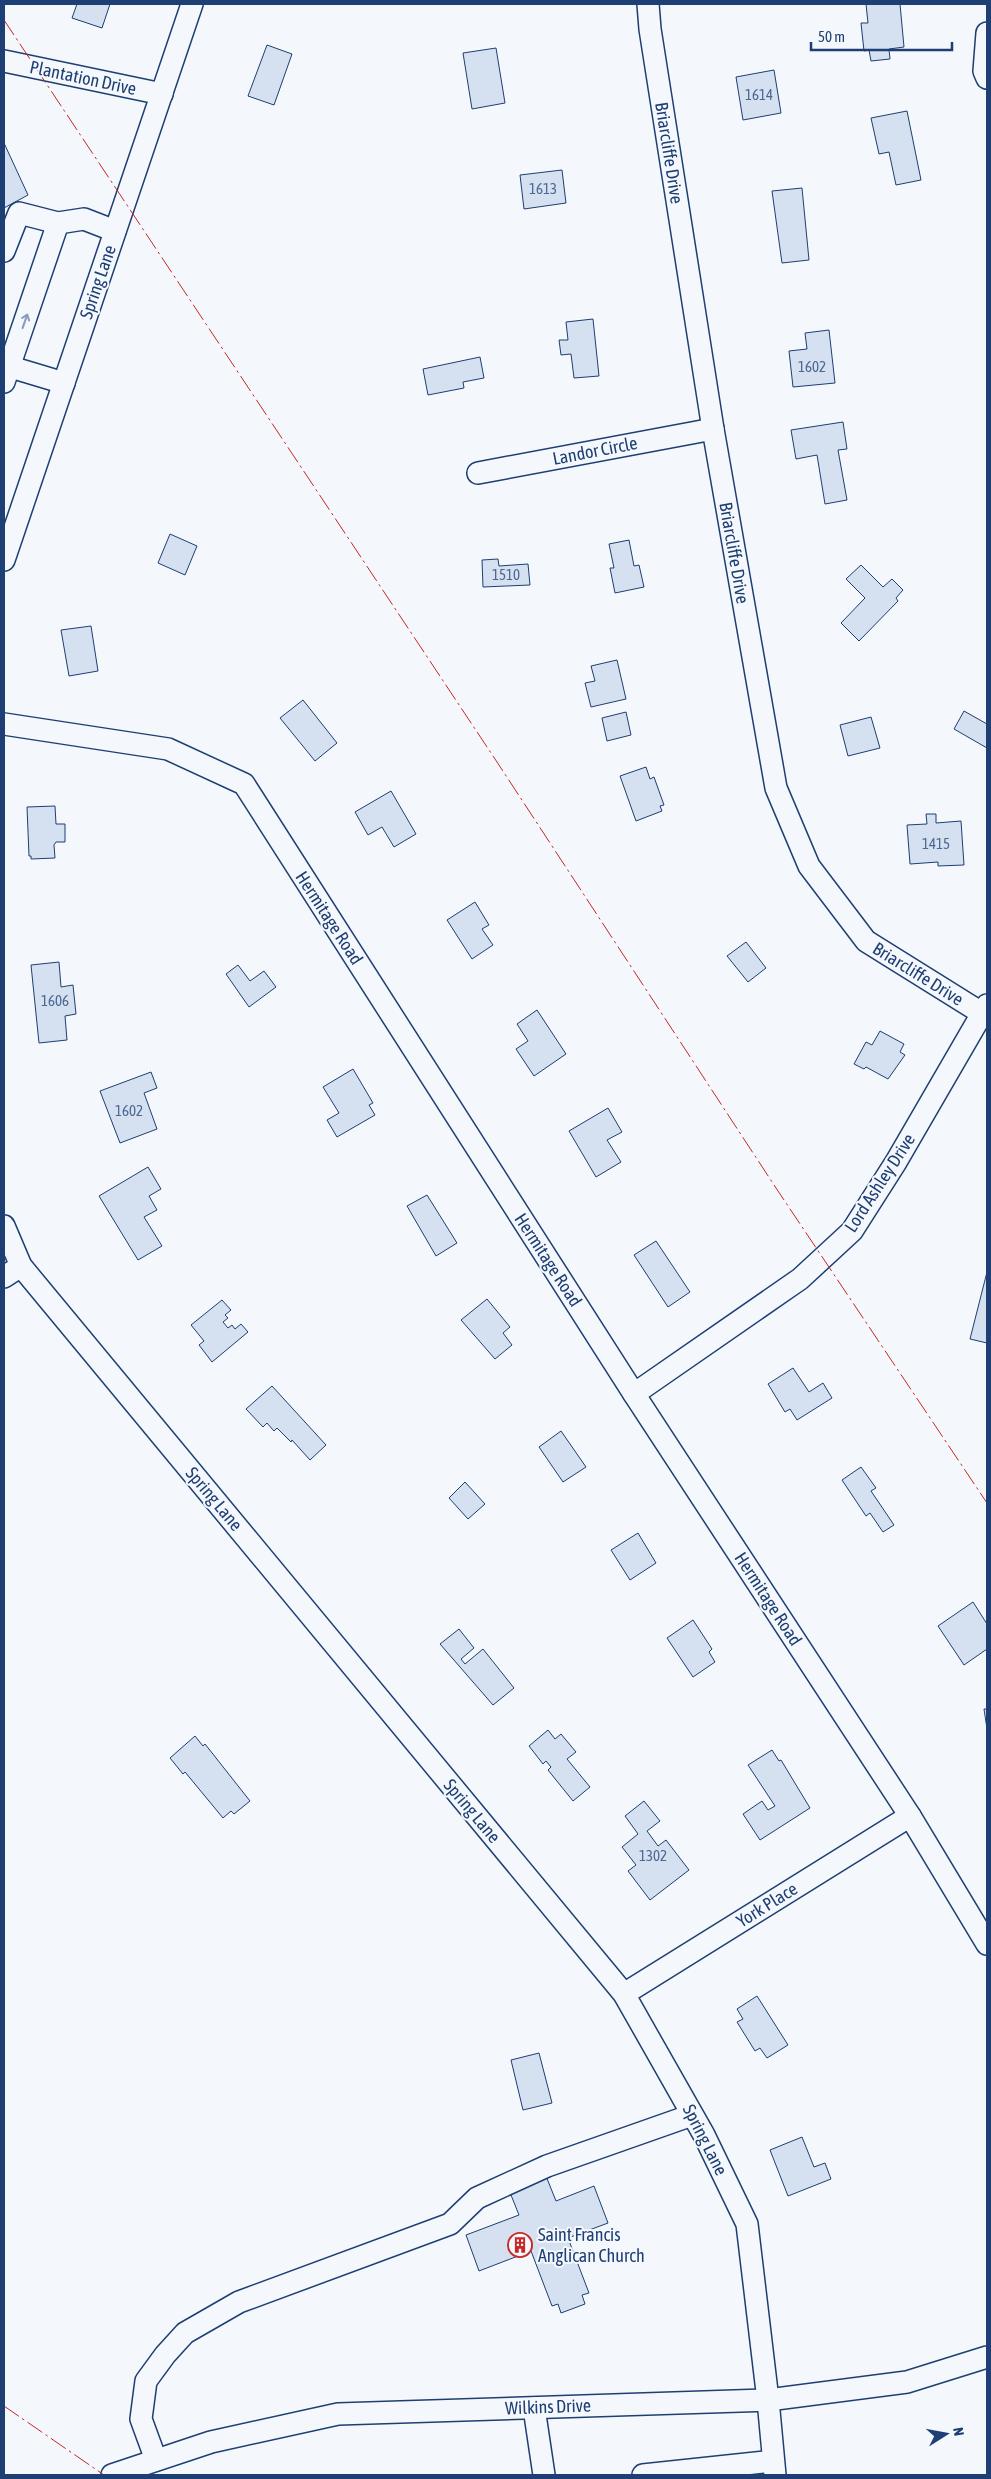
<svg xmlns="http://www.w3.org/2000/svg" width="991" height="2479" font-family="'Asap Condensed',sans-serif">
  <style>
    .building { fill: #d5e0f0; stroke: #1d3f73 }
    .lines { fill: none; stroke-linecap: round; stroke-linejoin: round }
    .minor-casing { stroke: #1d3f73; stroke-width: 24 }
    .minor { stroke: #f4f7fb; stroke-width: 21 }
    .power { stroke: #c62828; stroke-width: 1; stroke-dasharray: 18 4 2.5 4; stroke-linecap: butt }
    .oneway { stroke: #889bb7 }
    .labels { text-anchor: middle; stroke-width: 4; stroke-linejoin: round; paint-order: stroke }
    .number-label { font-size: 15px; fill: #4b6792 }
    .street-label { font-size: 18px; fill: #1d3f73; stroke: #f4f7fb }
    .poi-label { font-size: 18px; fill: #1d3f73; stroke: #f4f7fb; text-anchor: start }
  </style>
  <rect width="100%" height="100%" fill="#f4f7fb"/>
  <g class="building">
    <polygon points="77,4 110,4 102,28 72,18"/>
    <polygon points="866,4 900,4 904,47 889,49 890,59 871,61 869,50 864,51 861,23 868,23"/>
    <polygon points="267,45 292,54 274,105 248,96"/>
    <polygon points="496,48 505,103 472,109 463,53"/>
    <polygon points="774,70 781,113 743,120 736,77"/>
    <polygon points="907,111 921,180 896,185 889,152 879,154 871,118"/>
    <polygon points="4,143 28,195 4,208"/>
    <polygon points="562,170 566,203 524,209 520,175"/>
    <polygon points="802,188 809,260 782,263 772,191"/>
    <polygon points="593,319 599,376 574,378 571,354 561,355 559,340 568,340 566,322"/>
    <polygon points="829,330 835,383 793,387 789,351 807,349 805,333"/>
    <polygon points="480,357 484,378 463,382 464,388 428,395 423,369"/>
    <polygon points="843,422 847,449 838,450 847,500 825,504 817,455 796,459 791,430"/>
    <polygon points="170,534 197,546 185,575 158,563"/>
    <polygon points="629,540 634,566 639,565 644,587 615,593 610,568 614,568 609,544"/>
    <polygon points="498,559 499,566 528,564 530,585 483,587 482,560"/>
    <polygon points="861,565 883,587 892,579 903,590 896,598 898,601 859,641 841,623 865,598 846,579"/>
    <polygon points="91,626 98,671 69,676 61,630"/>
    <polygon points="617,660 626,699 591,707 585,683 595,681 591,666"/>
    <polygon points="303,700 337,743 315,761 280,718"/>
    <polygon points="964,711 987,724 987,748 954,729"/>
    <polygon points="626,712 631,735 607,741 602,718"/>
    <polygon points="871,717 880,748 848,756 840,725"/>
    <polygon points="646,767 650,779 654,777 664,805 660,806 662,811 636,821 620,776"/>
    <polygon points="391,791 416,834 394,847 382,827 368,835 355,812"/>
    <polygon points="55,806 56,824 65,824 65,842 56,842 54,845 55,858 31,859 31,856 29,856 27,807"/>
    <polygon points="926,814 936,814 936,823 961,821 964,865 938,866 938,862 910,864 907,825 927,824"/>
    <polygon points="475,902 489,925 482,929 493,945 472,959 447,920"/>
    <polygon points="746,942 766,968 748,982 727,956"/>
    <polygon points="59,962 61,987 73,985 76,1014 65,1016 67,1040 39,1043 31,965"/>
    <polygon points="238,965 250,981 264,971 276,987 249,1007 226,974"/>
    <polygon points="537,1010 566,1054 534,1076 516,1049 528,1041 517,1024"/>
    <polygon points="880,1031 904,1044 900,1052 905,1055 888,1079 866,1067 864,1069 854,1064 866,1042 872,1045"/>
    <polygon points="353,1069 373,1103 369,1105 375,1115 337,1137 327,1120 339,1113 323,1087"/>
    <polygon points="151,1072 157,1088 144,1093 157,1129 120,1143 100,1091"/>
    <polygon points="608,1108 622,1132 607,1140 621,1162 596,1177 569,1131"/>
    <polygon points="148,1167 161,1189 149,1196 157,1210 144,1217 162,1246 138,1260 99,1196"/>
    <polygon points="427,1195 457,1243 436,1256 407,1206"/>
    <polygon points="656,1241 690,1292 668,1307 634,1255"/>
    <polygon points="987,1272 987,1343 970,1339"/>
    <polygon points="487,1299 510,1327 503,1333 512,1345 495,1359 461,1320"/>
    <polygon points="222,1300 231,1310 225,1315 228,1318 223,1322 228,1328 232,1325 235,1329 241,1324 248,1332 212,1362 199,1345 204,1341 191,1325"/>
    <polygon points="793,1368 809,1392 823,1383 832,1398 797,1420 790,1409 785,1412 768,1384"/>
    <polygon points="272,1386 326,1445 310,1460 292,1440 291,1442 277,1428 274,1431 267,1423 263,1427 246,1409"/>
    <polygon points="561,1431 586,1467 563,1482 539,1447"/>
    <polygon points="861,1467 876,1488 871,1491 894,1525 883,1532 870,1513 866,1516 842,1480"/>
    <polygon points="465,1482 485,1504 468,1519 449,1498"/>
    <polygon points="638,1533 656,1563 630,1580 611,1550"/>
    <polygon points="973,1602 987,1624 987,1649 964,1665 938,1626"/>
    <polygon points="693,1620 712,1649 709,1652 715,1662 693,1677 667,1638"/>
    <polygon points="459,1629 474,1648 461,1659 465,1664 483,1649 514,1688 493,1705 440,1644"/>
    <polygon points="984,1709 987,1709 987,1729"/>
    <polygon points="548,1730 555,1739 561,1734 576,1752 567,1759 590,1787 573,1801 548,1770 551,1767 546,1761 543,1764 529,1746"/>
    <polygon points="195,1736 203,1746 205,1744 250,1801 234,1814 231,1811 223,1818 185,1772 183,1774 170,1758"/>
    <polygon points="772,1750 779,1761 781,1760 810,1808 760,1840 743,1814 762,1801 768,1810 775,1806 748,1765"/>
    <polygon points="644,1801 660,1821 647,1831 658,1846 666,1840 689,1870 650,1900 628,1871 636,1865 622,1847 638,1834 625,1816"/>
    <polygon points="757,1996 788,2045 767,2058 760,2048 755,2051 737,2022 743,2019 737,2009"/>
    <polygon points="539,2053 552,2103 523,2110 511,2060"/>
    <polygon points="802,2137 814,2167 825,2163 831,2179 788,2196 770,2150"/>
    <polygon points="546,2176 556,2201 594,2186 608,2223 568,2238 589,2293 582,2295 585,2304 561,2313 558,2304 552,2306 531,2251 479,2271 466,2235 519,2215 509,2190"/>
  </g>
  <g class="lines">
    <defs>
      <g id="minor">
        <polyline points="648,4 650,29 713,429 776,788 809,866 866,941 983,1014"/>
        <polyline points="987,33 984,71 987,78"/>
        <polyline points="4,61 162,94"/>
        <polyline points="58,223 84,219 115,231"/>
        <polyline points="4,251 19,213 58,223 4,382"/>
        <polyline points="4,365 64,383"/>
        <polyline points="478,473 713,429"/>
        <polyline points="4,560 192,4"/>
        <polyline points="4,724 168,749 244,784 634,1394 910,1816 987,1944"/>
        <polyline points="4,1226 21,1266 624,1994 704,2135 747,2224 768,2400 775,2475"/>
        <polyline points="4,1277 21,1266"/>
        <polyline points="634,1394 800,1279 852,1231 896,1162 987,1005"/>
        <polyline points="624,1994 910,1816"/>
        <polyline points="534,2408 544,2475"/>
        <polyline points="156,2460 141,2419 146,2381 165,2355 185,2333 239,2302 450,2224 477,2198 547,2166 692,2115"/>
        <polyline points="112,2475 211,2442 338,2414 768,2400 907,2382 987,2357"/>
        <polyline points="643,2475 773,2461"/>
      </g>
    </defs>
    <use href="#minor" class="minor-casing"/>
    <use href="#minor" class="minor"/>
    <g class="power">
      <polyline points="4,20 497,762 776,1188 987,1503"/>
      <polyline points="4,2406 104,2475"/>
    </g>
  </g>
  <defs><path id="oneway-shaft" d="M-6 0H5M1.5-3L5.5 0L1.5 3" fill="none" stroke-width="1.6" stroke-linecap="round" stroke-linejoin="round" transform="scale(1.25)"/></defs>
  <use class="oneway" href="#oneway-shaft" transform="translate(25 321) rotate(-71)"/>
  <defs>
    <symbol id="building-ring" viewBox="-11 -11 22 22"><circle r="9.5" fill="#f4f7fb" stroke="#c62828" stroke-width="1.5"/><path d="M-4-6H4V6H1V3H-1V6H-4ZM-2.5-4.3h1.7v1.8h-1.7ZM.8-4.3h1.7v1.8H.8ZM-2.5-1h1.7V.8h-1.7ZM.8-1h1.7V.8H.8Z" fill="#c62828"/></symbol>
  </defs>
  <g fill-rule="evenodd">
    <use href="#building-ring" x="506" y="2231" width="28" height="28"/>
  </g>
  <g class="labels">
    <g class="number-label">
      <text x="759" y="100">1614</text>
      <text x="543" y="194">1613</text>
      <text x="812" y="372">1602</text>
      <text x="506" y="580">1510</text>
      <text x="936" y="849">1415</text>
      <text x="55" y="1006">1606</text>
      <text x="129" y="1116">1602</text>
      <text x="653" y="1861">1302</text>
    </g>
    <g class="street-label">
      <text transform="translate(83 78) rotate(12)" y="6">Plantation Drive</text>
      <text transform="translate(669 153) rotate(81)" y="6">Briarcliffe Drive</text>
      <text transform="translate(98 282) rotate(-71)" y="6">Spring Lane</text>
      <text transform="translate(595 451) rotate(-11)" y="6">Landor Circle</text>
      <text transform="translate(734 553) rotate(80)" y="6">Briarcliffe Drive</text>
      <text transform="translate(329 918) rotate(57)" y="6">Hermitage Road</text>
      <text transform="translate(918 974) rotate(32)" y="6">Briarcliffe Drive</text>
      <text transform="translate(880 1183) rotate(-57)" y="6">Lord Ashley Drive</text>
      <text transform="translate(548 1260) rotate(57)" y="6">Hermitage Road</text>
      <text transform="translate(214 1499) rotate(50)" y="6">Spring Lane</text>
      <text transform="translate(768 1599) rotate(57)" y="6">Hermitage Road</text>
      <text transform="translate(472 1811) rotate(50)" y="6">Spring Lane</text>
      <text transform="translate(767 1905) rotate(-32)" y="6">York Place</text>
      <text transform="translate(705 2140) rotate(63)" y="6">Spring Lane</text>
      <text transform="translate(548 2407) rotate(-2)" y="6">Wilkins Drive</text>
    </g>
    <g class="poi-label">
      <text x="538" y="2241">Saint Francis<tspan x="538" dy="21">Anglican Church</tspan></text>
    </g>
  </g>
  <rect width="991" height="2479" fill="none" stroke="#1d3f73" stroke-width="10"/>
  <g transform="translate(946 2434) rotate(79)" stroke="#f4f7fb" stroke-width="4" paint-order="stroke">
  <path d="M0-4L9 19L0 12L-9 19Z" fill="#1d3f73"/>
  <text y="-8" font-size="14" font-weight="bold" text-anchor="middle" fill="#1d3f73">N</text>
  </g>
  <path d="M811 42v8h141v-8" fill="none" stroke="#1d3f73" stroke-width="2.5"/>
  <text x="818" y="42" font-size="15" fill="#1d3f73" stroke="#f4f7fb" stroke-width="4" paint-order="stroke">50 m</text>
</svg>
